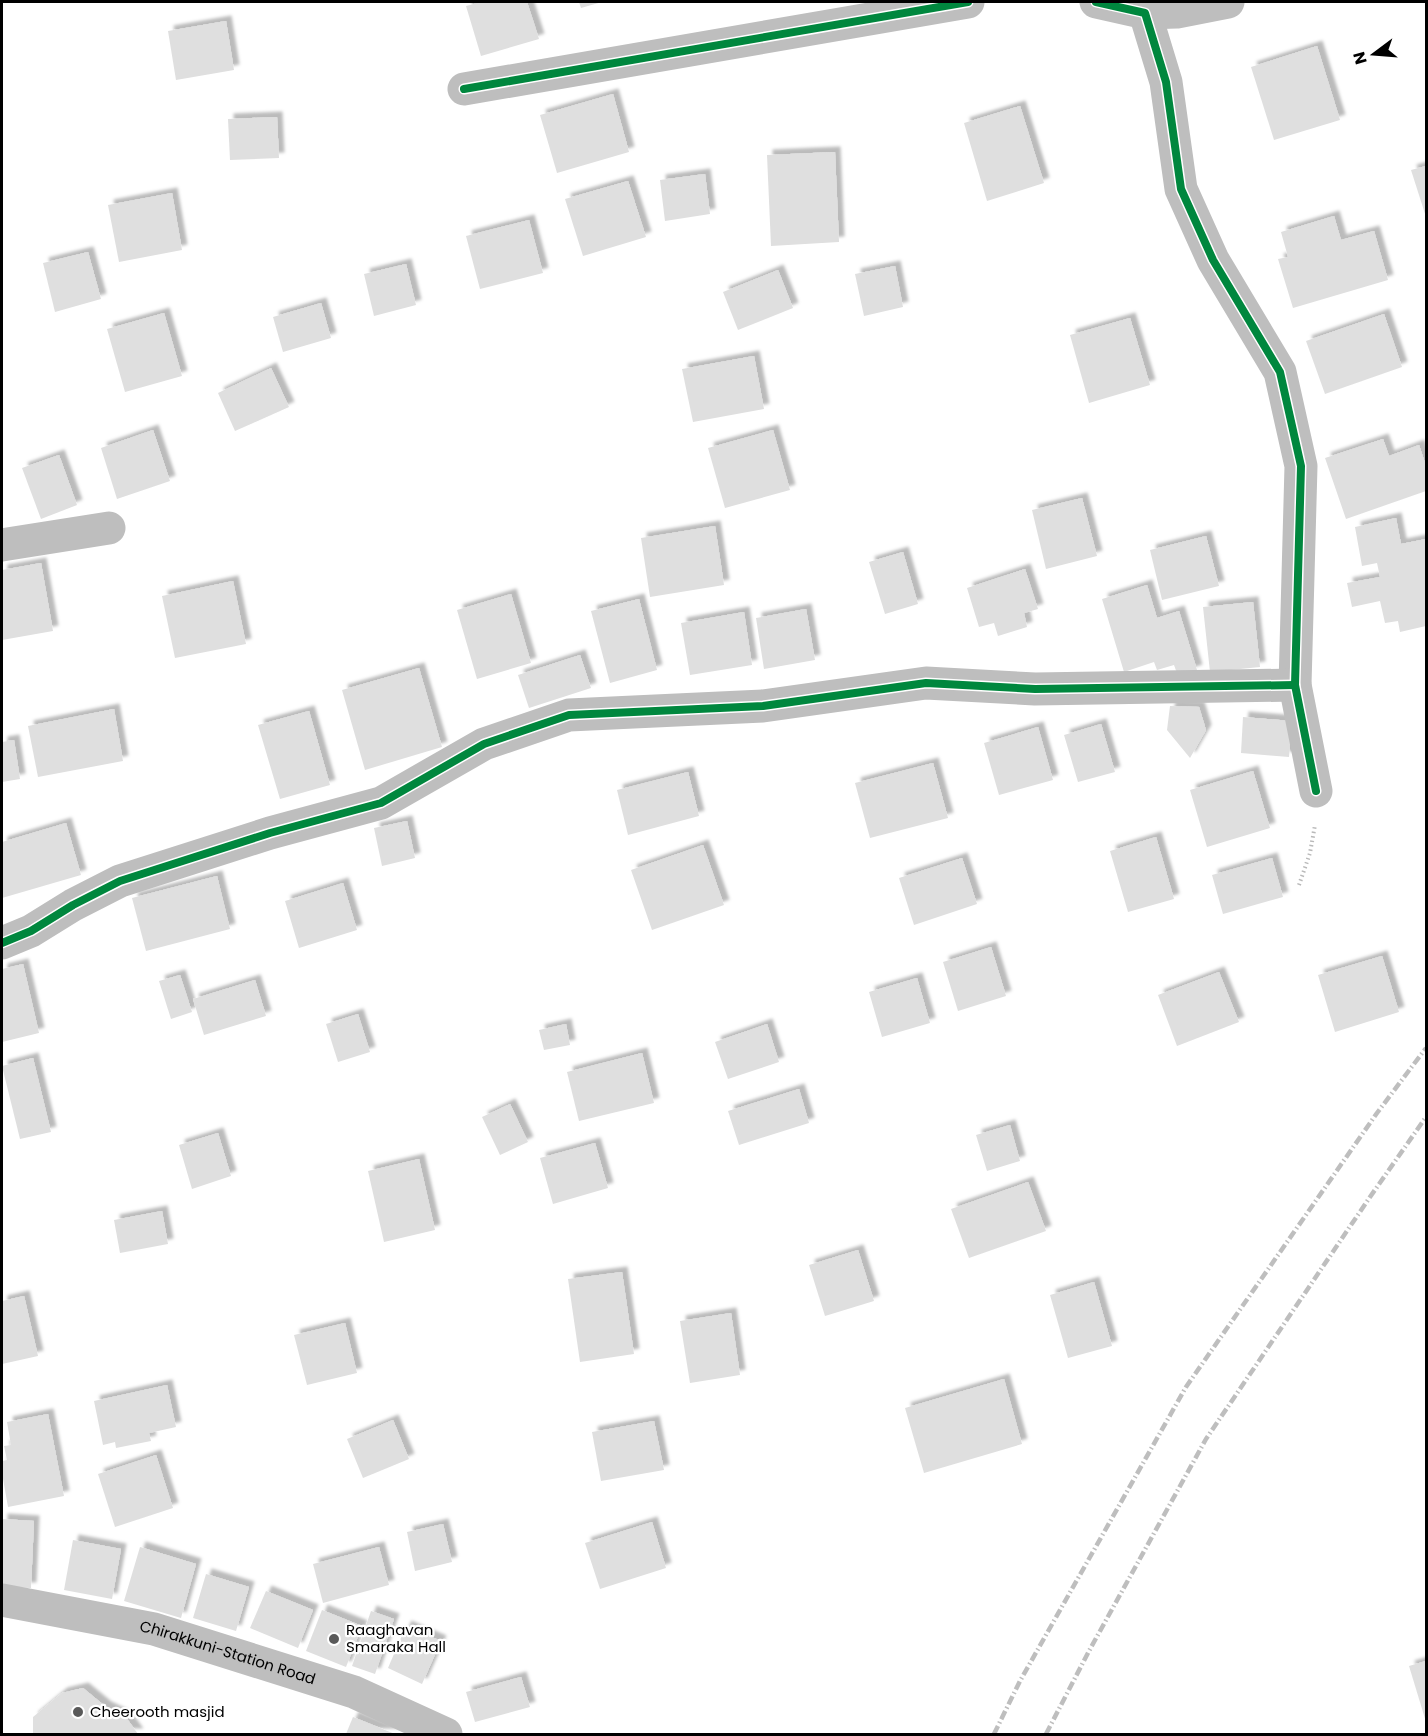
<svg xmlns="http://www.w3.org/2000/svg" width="1428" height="1736" font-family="Poppins,sans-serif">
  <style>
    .building { fill: #dfdfdf; filter: url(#shadow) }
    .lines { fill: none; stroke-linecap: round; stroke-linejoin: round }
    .path { stroke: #b9b9b9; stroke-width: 4; stroke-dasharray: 1.5 3; stroke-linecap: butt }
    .street { stroke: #bebebe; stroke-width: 33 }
    .rail { stroke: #bebebe; stroke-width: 4.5; stroke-dasharray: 9 3 1.5 3; stroke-linecap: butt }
    .cycleway-casing { stroke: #fff; stroke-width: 11 }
    .cycleway { stroke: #00873e; stroke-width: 8 }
    .poi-dot { fill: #595959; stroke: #fff; stroke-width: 2 }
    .labels { text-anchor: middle; stroke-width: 4.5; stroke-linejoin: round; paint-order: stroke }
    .poi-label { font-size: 15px; fill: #000; stroke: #fff; text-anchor: start }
    .street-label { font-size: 15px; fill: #000; stroke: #fff }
  </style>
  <defs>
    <filter id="shadow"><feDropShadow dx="5.5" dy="-5.5" stdDeviation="1.5" flood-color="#0004"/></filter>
  </defs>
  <rect width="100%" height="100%" fill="#fff"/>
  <g class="building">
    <polygon points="482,2 527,2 539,39 481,56 466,6"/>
    <polygon points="579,2 602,2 581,8"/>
    <polygon points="226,21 234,70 176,80 168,31"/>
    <polygon points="1317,46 1340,120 1274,140 1251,67"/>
    <polygon points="613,94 629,152 557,173 540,115"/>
    <polygon points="1020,106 1044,183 987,201 964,123"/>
    <polygon points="277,117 279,158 230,160 228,119"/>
    <polygon points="835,152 839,242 771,246 767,155"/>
    <polygon points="1426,166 1426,217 1411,170"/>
    <polygon points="705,174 710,214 665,221 660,180"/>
    <polygon points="628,181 646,237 583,256 565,199"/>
    <polygon points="172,193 182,250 119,262 108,205"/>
    <polygon points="1334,216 1341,240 1374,231 1388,280 1293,308 1278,259 1288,257 1281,232"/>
    <polygon points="529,220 543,273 480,289 466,236"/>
    <polygon points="88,252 101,299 55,312 43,263"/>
    <polygon points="406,264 416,305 374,316 364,274"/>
    <polygon points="895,266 903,307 864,316 855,274"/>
    <polygon points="778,270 793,308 738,330 723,292"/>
    <polygon points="321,303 331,338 283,352 273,317"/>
    <polygon points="164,313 182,376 125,392 107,329"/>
    <polygon points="1384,314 1402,367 1325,394 1306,341"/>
    <polygon points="1130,318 1150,385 1089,403 1070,335"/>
    <polygon points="754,356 764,409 693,422 682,369"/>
    <polygon points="271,368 289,407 235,431 218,393"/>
    <polygon points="153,430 170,481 117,499 101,448"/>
    <polygon points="773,430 790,490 725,508 708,448"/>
    <polygon points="1383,439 1389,456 1419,445 1426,466 1426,491 1346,519 1325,458"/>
    <polygon points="59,455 77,505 41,519 22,468"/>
    <polygon points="1082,498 1097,556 1046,569 1032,510"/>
    <polygon points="1396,518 1401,544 1426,539 1426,626 1400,632 1398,621 1385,623 1380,601 1352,607 1347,583 1380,577 1377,563 1362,566 1355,527"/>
    <polygon points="715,526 724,585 650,597 641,538"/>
    <polygon points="1206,536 1219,586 1162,600 1150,550"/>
    <polygon points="903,552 918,604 885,614 869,562"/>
    <polygon points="41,563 53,631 2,640 2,570"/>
    <polygon points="1025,569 1038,609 1024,613 1027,627 998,636 994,623 979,627 967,588"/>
    <polygon points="233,581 246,644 175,658 162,596"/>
    <polygon points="1147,585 1157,618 1179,611 1197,670 1178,676 1174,665 1157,670 1154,662 1124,672 1102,599"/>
    <polygon points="511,594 531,663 477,679 457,610"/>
    <polygon points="639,599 657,670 610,683 591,611"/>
    <polygon points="1253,602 1260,667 1210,672 1203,607"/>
    <polygon points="806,609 815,660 764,669 756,618"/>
    <polygon points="744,612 752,665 690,675 681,623"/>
    <polygon points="580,655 591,688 529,708 518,675"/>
    <polygon points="419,668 442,747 365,770 342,690"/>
    <polygon points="1170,706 1199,707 1206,730 1190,758 1167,730"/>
    <polygon points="114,709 123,761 38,777 28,726"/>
    <polygon points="309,711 330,785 280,799 258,725"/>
    <polygon points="1243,717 1292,721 1289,757 1241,753"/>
    <polygon points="1101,724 1115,772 1078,782 1064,735"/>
    <polygon points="1038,727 1053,780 999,795 984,743"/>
    <polygon points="14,740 20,779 2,782 2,742"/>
    <polygon points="933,763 948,818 870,838 855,783"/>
    <polygon points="1253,771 1270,828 1207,847 1190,790"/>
    <polygon points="688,772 699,816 628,835 617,790"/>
    <polygon points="407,821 415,858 382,866 374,828"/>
    <polygon points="66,823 81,875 2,898 2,842"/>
    <polygon points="1156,837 1174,899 1128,912 1110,851"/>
    <polygon points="703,845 724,905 652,930 631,870"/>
    <polygon points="962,858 977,904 914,925 899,878"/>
    <polygon points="1272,858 1283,897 1223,914 1212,875"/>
    <polygon points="217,876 230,929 146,951 132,898"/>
    <polygon points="343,883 357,930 299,948 285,901"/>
    <polygon points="991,947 1006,996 958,1011 943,962"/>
    <polygon points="1382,956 1399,1012 1335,1032 1318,975"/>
    <polygon points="23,964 39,1033 2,1042 2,969"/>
    <polygon points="1219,972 1239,1022 1177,1046 1158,995"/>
    <polygon points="180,975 192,1012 171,1019 159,981"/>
    <polygon points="917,978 930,1023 882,1037 869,992"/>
    <polygon points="255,980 266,1016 204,1035 193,999"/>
    <polygon points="358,1014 370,1052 338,1062 326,1024"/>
    <polygon points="566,1024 570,1045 544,1050 539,1030"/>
    <polygon points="767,1024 779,1062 728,1079 715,1042"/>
    <polygon points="642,1053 654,1103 579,1121 567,1072"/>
    <polygon points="33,1058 51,1132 20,1139 2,1066"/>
    <polygon points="799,1089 809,1123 739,1145 728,1111"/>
    <polygon points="510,1104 528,1142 500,1155 482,1117"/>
    <polygon points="1010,1125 1020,1161 987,1171 976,1135"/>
    <polygon points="218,1133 231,1176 192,1189 179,1145"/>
    <polygon points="595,1143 608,1188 553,1204 540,1158"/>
    <polygon points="419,1159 435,1230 384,1242 368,1171"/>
    <polygon points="1028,1182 1046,1231 969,1258 951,1209"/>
    <polygon points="162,1211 168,1244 120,1253 114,1220"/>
    <polygon points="858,1250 874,1301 825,1316 809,1265"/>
    <polygon points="622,1272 634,1354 580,1362 568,1279"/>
    <polygon points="1094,1282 1112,1346 1068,1358 1050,1295"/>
    <polygon points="24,1296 38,1356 2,1364 2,1301"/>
    <polygon points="731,1313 740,1375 690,1383 680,1321"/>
    <polygon points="345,1323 357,1373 307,1385 294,1335"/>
    <polygon points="1004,1379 1022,1444 924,1473 905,1408"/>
    <polygon points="167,1385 176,1427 149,1433 151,1441 116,1448 115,1442 103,1445 94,1401"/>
    <polygon points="48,1414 64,1496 8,1507 2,1473 2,1461 7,1460 4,1446 11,1445 7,1422"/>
    <polygon points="393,1420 409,1459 363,1478 347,1439"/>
    <polygon points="654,1421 664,1470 601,1481 592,1432"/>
    <polygon points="156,1455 173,1508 115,1527 98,1474"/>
    <polygon points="2,1519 34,1521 31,1588 2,1587"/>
    <polygon points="652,1522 666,1568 600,1589 585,1543"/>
    <polygon points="443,1524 452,1562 415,1571 407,1532"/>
    <polygon points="73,1540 121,1549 112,1599 64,1590"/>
    <polygon points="140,1547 196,1564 181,1618 124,1601"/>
    <polygon points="379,1547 389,1585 323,1603 313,1564"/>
    <polygon points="206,1574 249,1587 236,1631 193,1618"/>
    <polygon points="266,1591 313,1610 298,1648 250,1628"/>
    <polygon points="322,1610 362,1626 346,1667 306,1651"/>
    <polygon points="371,1611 394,1619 375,1674 352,1666"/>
    <polygon points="406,1626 441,1641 422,1684 388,1668"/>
    <polygon points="1426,1661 1426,1722 1409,1666"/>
    <polygon points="521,1677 530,1707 475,1722 466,1692"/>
    <polygon points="83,1688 106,1707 125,1716 138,1734 33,1734 33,1717 62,1693"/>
    <polygon points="353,1717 395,1734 346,1734"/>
  </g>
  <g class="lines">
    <polyline class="path" points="1299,885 1310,853 1315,825"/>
    <g class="street">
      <polyline points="1096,2 1145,13 1166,82 1181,189 1213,260 1280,372 1301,466 1295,685 1316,791"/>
      <polyline points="1145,13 1177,12 1228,2"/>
      <polyline points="464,89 968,2"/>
      <polyline points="2,545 109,528"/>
      <polyline points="2,943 31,931 73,905 120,881 270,833 381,803 484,744 569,715 763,706 926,683 1035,689 1295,685"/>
      <path id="s1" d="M 2,1600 L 154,1629 L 354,1692 L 446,1734"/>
    </g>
    <g class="rail">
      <polyline points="994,1734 1020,1681 1186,1387 1377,1113 1426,1048"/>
      <polyline points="1046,1734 1089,1651 1206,1439 1370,1197 1426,1117"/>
    </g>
    <defs>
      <g id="cycleway">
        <polyline points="1096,2 1145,13 1166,82 1181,189 1213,260 1280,372 1301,466 1295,685 1316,791"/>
        <polyline points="464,89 968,2"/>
        <polyline points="2,943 31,931 73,905 120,881 270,833 381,803 484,744 569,715 763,706 926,683 1035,689 1295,685"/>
      </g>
    </defs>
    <use href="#cycleway" class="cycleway-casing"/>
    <use href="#cycleway" class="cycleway"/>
  </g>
  <g class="poi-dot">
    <circle cx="334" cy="1639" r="6"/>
    <circle cx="78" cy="1712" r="6"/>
  </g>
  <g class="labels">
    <g class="poi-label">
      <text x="346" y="1635">Raaghavan<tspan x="346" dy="17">Smaraka Hall</tspan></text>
      <text x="90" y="1717">Cheerooth masjid</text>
    </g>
    <g class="street-label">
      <text dy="5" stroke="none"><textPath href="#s1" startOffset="232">Chirakkuni-Station Road</textPath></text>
    </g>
  </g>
  <rect width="1428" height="1736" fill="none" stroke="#000000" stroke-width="6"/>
  <g transform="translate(1374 54) rotate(254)" stroke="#ffffff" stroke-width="4.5" paint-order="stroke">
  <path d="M0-4.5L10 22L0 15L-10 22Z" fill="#000000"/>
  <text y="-9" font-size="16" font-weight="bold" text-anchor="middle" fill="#000000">N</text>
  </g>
</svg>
